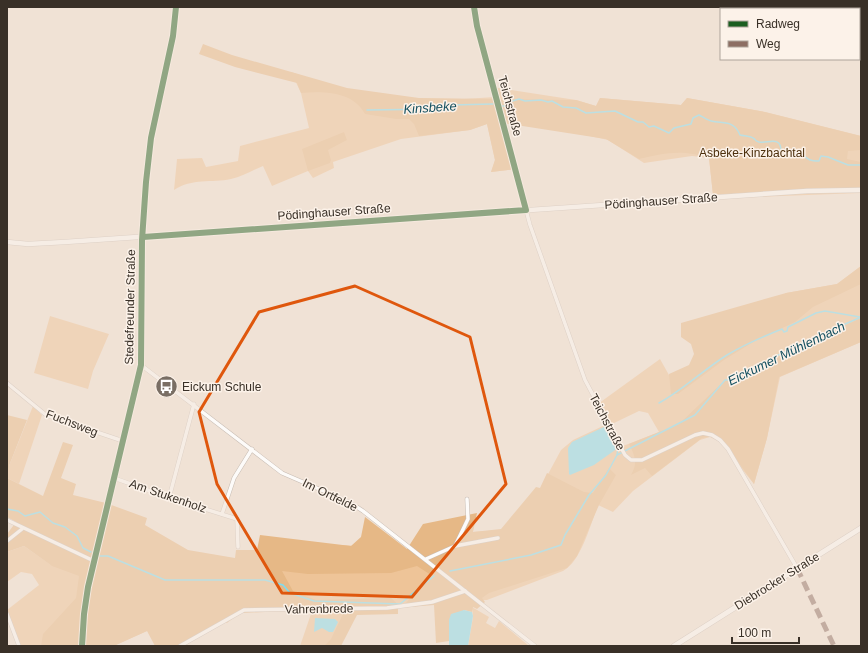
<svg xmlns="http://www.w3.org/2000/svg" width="868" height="653" font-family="Helvetica,sans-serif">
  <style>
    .green { fill: #eec498; fill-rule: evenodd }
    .forest { fill: #e6b886; fill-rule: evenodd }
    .water { fill: #7cdcf2 }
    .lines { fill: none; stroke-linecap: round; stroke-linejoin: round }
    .stream { stroke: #7cdcf2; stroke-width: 1.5 }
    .minor-casing { stroke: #c7bcb3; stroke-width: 4.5 }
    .tertiary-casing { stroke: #c7bcb3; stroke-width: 5.5 }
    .secondary-casing { stroke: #c7bcb3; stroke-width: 6 }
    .minor { stroke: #fdfbf9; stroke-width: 3.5 }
    .tertiary { stroke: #fdfbf9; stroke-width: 4.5 }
    .secondary { stroke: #fdfbf9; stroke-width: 5 }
    .quiet { stroke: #8d6e63; stroke-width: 5; stroke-dasharray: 10 5; stroke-linecap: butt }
    .cycleway-casing { stroke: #fcf2e9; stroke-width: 8 }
    .cycleway { stroke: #1b5e20; stroke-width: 6 }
    .marked { fill: none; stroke: #df570d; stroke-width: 3; stroke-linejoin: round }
    .labels { text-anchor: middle; stroke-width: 3; stroke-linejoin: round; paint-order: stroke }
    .street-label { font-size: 12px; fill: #393027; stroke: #fcf2e9 }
    .park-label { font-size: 12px; fill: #4c2f0c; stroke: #fcf2e9 }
    .poi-label { font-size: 12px; fill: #393027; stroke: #fcf2e9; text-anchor: start }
    .water-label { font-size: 13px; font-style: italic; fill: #134f5f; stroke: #fcf2e9 }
  </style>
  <rect width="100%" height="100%" fill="#f0e2d6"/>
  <g class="green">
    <path d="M 291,72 L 369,98 L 464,99 L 495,97 L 492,87 L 576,100 L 596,106 L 600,98 L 681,105 L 687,98 L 765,112 L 861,136 L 861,193 L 729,198 L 713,195 L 709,158 L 692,156 L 644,163 L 608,140 L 567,131 L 503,123 L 516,169 L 491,172 L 495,160 L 487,124 L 470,130 L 401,139 L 333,162 L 334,168 L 313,178 L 308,171 L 272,186 L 263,166 C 253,170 242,177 231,179 C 212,183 192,178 174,190 L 177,159 L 202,158 L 206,167 L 238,161 L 240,146 L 309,128 L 301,93 Z"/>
    <path d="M 861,266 L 861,342 L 780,377 L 767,438 L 754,484 L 720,442 L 710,437 L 700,440 L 633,491 L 613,512 L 598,505 C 591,523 581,562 563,571 L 487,600 L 398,604 L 394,601 L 364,599 L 340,646 L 300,646 L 313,608 L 241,612 L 227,623 L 207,616 L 147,631 L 113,646 L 20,646 L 7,610 L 39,585 L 32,574 L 21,572 L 7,582 L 7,552 L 24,546 L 51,565 L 16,522 L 15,496 L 144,526 L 188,551 L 236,559 L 258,550 L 321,544 L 407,549 L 472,532 L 502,530 L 540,489 L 561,450 L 573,440 L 605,425 L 595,406 L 660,359 L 669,375 L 689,366 L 786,293 L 837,284 ZM 639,411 L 648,413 L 659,432 L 623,446 L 612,424 Z"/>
    <polygon points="50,316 109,334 93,371 88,389 34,373"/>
    <polygon points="33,406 42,415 19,484 7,478 7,464 9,466"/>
    <polygon points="472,607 489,617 486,623 495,628 499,621 529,646 468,646 473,617"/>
  </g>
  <g class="forest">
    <path d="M 203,44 L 232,55 L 347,88 L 419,98 L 576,100 L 596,106 L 600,98 L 681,105 L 687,98 L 765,112 L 861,136 L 861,150 L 848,151 L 847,159 L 861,162 L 861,188 L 807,189 L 713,195 L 709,158 C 681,149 666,153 639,159 L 606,139 L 503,123 L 516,169 L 491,172 L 495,160 L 487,124 L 470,130 L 419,136 L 414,124 L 409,119 L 396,119 L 365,114 C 353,91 323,91 301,93 L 297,83 L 235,67 L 199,54 Z"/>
    <polygon points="344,132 347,140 328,150 331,160 330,163 308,171 302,149"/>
    <polygon points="861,266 861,284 813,307 795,322 755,341 724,360 678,394 671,394 669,374 689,365 694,354 691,344 681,337 681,323 786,293 837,284"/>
    <path d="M 861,318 L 861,342 L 779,377 L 767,438 L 754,484 L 721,438 L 711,436 L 702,438 L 652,476 L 645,468 L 631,475 C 638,463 635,456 629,444 L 679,424 L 724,381 Z"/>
    <polygon points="7,415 27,420 9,466 7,476"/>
    <path d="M 63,442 L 73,445 L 61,478 L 76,484 L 73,495 L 106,503 L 147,518 L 145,525 L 188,550 L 235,558 L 236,550 L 257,550 L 260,535 L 351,546 L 361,537 L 365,517 L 407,549 L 423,524 L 477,513 L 473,532 L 501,529 L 536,487 L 540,488 L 547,473 L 584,492 L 593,493 L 609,468 L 616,475 L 599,505 L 577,556 L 567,568 L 489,593 L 482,598 L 485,602 L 477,609 L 473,607 L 472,612 L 464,610 L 449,620 L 449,641 L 436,643 L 434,605 L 398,608 L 398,614 L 357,615 L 341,646 L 324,646 L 331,639 L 343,614 L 312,610 L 241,613 L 178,646 L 155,646 L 147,631 L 114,646 L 41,646 L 43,634 L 76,598 L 79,576 L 52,566 L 24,546 L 7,552 L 7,534 L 16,522 L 7,517 L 7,478 L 43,496 ZM 417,566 L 431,575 L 405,604 L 398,604 L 391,598 L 316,600 L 293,591 L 282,571 L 308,574 L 391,573 Z"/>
  </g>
  <g class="water">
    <polygon points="606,426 618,448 594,465 570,475 569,474 568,448 572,442"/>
    <polygon points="464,610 472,612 473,616 468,646 449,646 449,620 451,614"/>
    <polygon points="315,618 335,619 338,622 333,632 329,632 322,628 314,632"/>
  </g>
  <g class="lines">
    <g class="stream">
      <path d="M 502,106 L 507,106 L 509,102 L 519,99 L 525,101 L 541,100 L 548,102 L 552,101 L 563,107 L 576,108 L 586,113 L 615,111 L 638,122 L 643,122 L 649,127 L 654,126 L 669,133 L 674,128 L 691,124 L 693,118 L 699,115 C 703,117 707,120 711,121 C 724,124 734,120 740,135 C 744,136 750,136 753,138 C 758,141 753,140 759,142 C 767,144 781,135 781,151 L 803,154 C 807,160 811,161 819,161 L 821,156 L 828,157 L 848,165 L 861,165"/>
      <polyline points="367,110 442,109 451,105 493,104"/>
      <path d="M 659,403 C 683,390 703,370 727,355 C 745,344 762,337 782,329 L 784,332 L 787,331 L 788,327 L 816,313 L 825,311 L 860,317"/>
      <polyline points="617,455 618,448"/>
      <polyline points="7,509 18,511 25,516 40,512 53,523 65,527 77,536 83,548 91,552"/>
      <polyline points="100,556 108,556 165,580 265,580 283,585 290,593 314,601 400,604 434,576"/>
      <polyline points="450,571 531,555 561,545 565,535 589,495 606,475 617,455 695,415 725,380 732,380 736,375 759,365 796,346 861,317"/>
    </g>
    <defs>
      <g id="minor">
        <polyline points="474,7 477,26 530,225 585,380 625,455 631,460 642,460 695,435 703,433 712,435 720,440 728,449 797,568"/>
        <polyline points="141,365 282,473 349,502 363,511 535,646"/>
        <polyline points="7,383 46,415 123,441"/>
        <polyline points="114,478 173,499 237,519 238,547"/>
        <polyline points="169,498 194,404"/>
        <polyline points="222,514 234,478 252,449"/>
        <polyline points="7,520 94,561"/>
        <polyline points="7,541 22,529"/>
        <polyline points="455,546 468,519 467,499"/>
        <polyline points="426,559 455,546 498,538"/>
        <polyline points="7,614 19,646"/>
        <polyline points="82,646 84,614 88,587 141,365 142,240 146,182 151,138 173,36 176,7"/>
        <polyline points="180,646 244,610 387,608 432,602 465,591"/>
      </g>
      <polyline id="tertiary" points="7,242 28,244 65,242 807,191 861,190"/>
      <polyline id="secondary" points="674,646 861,528"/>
    </defs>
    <use href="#minor" class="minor-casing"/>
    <use href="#tertiary" class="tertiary-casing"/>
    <use href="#secondary" class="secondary-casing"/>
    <use href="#minor" class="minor"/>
    <use href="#tertiary" class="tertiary"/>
    <use href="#secondary" class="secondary"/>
    <polyline class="quiet" points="797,568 834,646"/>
    <defs>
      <g id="cycleway">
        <polyline points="143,237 526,210 477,26 474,7"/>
        <polyline points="82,646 84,614 88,587 141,365 142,240 146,182 151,138 173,36 176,7"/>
      </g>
    </defs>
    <use href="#cycleway" class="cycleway-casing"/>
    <use href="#cycleway" class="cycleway"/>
  </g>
  <path d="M0 0H868V653H0ZM 355,286 L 470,337 L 506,484 L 412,597 L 282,593 L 217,484 L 199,412 L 259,312 Z" fill="#f0e2d6" fill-opacity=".55" fill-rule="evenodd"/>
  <path class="marked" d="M 355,286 L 470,337 L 506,484 L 412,597 L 282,593 L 217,484 L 199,412 L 259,312 Z"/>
  <defs>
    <symbol id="bus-disc" viewBox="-11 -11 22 22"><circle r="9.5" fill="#796e64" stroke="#fcf2e9"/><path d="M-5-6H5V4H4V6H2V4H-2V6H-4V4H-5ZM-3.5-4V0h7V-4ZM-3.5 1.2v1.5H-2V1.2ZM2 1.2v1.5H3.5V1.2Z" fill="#fff"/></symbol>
  </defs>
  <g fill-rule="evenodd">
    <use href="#bus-disc" x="154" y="374" width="25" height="25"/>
  </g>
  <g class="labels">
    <g class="street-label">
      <text transform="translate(510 106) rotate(75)" y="4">Teichstraße</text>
      <text transform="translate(661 201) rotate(-4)" y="4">Pödinghauser Straße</text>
      <text transform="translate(334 212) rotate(-4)" y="4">Pödinghauser Straße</text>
      <text transform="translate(130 307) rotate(-89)" y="4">Stedefreunder Straße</text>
      <text transform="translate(607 422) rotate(62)" y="4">Teichstraße</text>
      <text transform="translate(72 423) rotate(21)" y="4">Fuchsweg</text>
      <text transform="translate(330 495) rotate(26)" y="4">Im Ortfelde</text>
      <text transform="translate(168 496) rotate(19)" y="4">Am Stukenholz</text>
      <text transform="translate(777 581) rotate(-32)" y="4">Diebrocker Straße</text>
      <text transform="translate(319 609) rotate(-1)" y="4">Vahrenbrede</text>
    </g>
    <g class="park-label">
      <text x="752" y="157">Asbeke-Kinzbachtal</text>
    </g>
    <g class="poi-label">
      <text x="182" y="391">Eickum Schule</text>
    </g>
    <g class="water-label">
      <text transform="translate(430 107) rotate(-4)" y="5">Kinsbeke</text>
      <text transform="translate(786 353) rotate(-26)" y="5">Eickumer Mühlenbach</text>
    </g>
  </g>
  <rect width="868" height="653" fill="none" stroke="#393027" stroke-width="16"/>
  <rect x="720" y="8" width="140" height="52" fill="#fcf2e9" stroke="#aea49b"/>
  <rect x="728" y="21" width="20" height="6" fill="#1b5e20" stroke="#aea49b"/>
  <text x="756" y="28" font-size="12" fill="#393027">Radweg</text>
  <rect x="728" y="41" width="20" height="6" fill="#8d6e63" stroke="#aea49b"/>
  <text x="756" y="48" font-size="12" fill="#393027">Weg</text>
  <path d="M732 637v6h67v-6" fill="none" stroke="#393027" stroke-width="2"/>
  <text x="738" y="637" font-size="12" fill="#393027" stroke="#fcf2e9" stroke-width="3" paint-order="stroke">100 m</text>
</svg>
